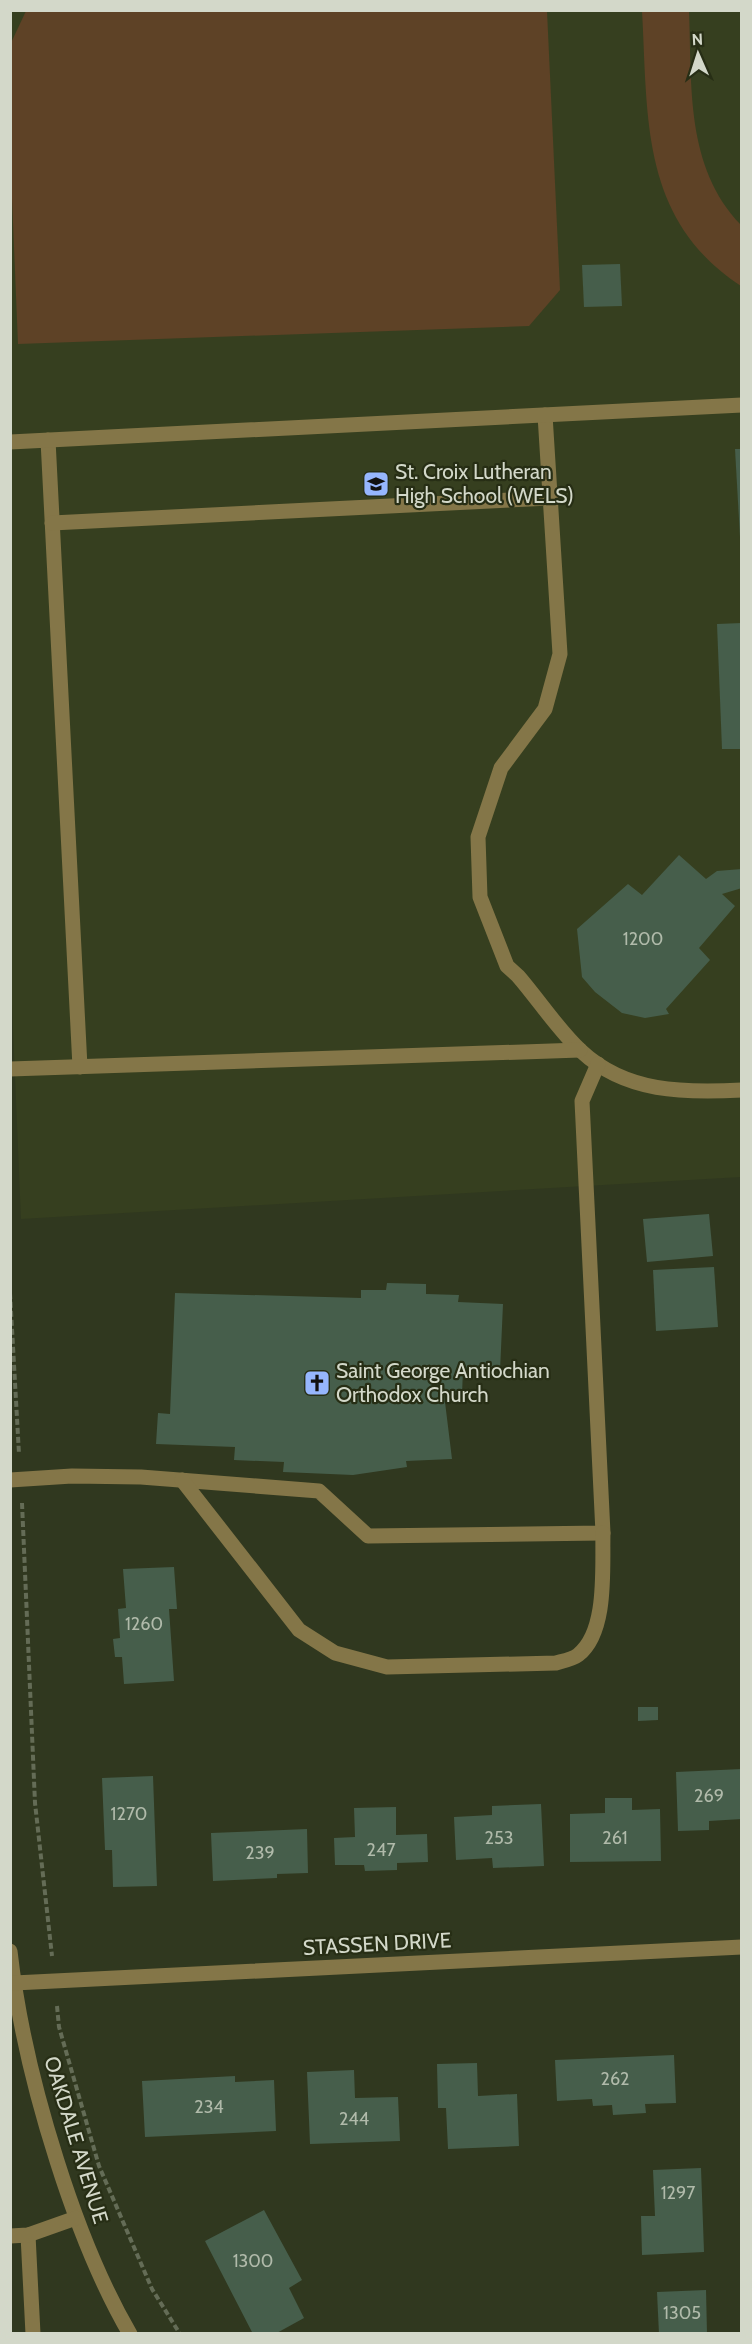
<svg xmlns="http://www.w3.org/2000/svg" width="752" height="2344" font-family="Cabin,sans-serif">
  <style>
    .built { fill: #363f1f }
    .grass { fill: #5e4226 }
    .building { fill: #465e4b }
    .lines { fill: none; stroke-linecap: round; stroke-linejoin: round }
    .path { stroke: #646c56; stroke-width: 4; stroke-dasharray: 6 3; stroke-linecap: butt }
    .minor { stroke: #847648; stroke-width: 15 }
    .labels { text-anchor: middle; stroke-width: 4.5; stroke-linejoin: round; paint-order: stroke }
    .number-label { font-size: 18px; fill: #b0baaa }
    .poi-label { font-size: 21px; fill: #d3d8c9; stroke: #272e15; text-anchor: start }
    .street-label { font-size: 21px; fill: #d3d8c9; stroke: #272e15 }
  </style>
  <rect width="100%" height="100%" fill="#30381f"/>
  <polygon class="built" points="10,11 741,11 741,1177 21,1219 10,957"/>
  <g class="grass">
    <polygon points="26,11 547,11 560,290 529,326 18,344 11,174 10,45"/>
    <path d="M 642,11 L 689,11 C 692,85 685,167 741,225 L 741,286 C 640,220 648,117 642,11 Z"/>
  </g>
  <g class="building">
    <polygon points="620,264 622,306 584,307 582,265"/>
    <polygon points="735,449 742,449 742,537 740,537"/>
    <polygon points="742,623 742,749 722,749 717,624"/>
    <polygon points="679,855 706,879 717,871 742,869 742,888 722,894 735,906 699,948 710,960 666,1009 669,1014 645,1018 622,1013 595,992 582,977 577,929 628,884 642,895"/>
    <polygon points="709,1214 713,1256 647,1262 643,1219"/>
    <polygon points="714,1267 718,1327 656,1331 653,1270"/>
    <polygon points="387,1283 426,1284 426,1294 459,1295 458,1302 503,1304 500,1371 463,1369 462,1395 444,1394 452,1459 406,1461 407,1467 353,1475 283,1472 284,1462 234,1460 235,1447 156,1444 158,1413 170,1414 175,1293 361,1298 361,1290 386,1290"/>
    <polygon points="174,1567 177,1609 169,1609 174,1681 124,1684 122,1657 115,1657 113,1639 120,1638 118,1609 126,1608 123,1569"/>
    <polygon points="638,1707 658,1707 658,1720 638,1721"/>
    <polygon points="742,1769 742,1819 709,1821 709,1830 678,1831 676,1772"/>
    <polygon points="153,1776 157,1886 113,1887 112,1850 105,1850 102,1778"/>
    <polygon points="605,1798 632,1798 632,1810 660,1809 661,1861 570,1862 570,1814 605,1813"/>
    <polygon points="541,1804 544,1866 493,1868 492,1858 456,1860 454,1817 492,1815 492,1806"/>
    <polygon points="396,1807 396,1835 427,1834 428,1862 397,1863 397,1870 365,1871 364,1865 335,1865 334,1838 355,1837 354,1808"/>
    <polygon points="307,1829 308,1873 277,1874 277,1878 213,1881 211,1833"/>
    <polygon points="674,2055 676,2103 645,2104 646,2113 613,2115 612,2105 593,2106 592,2099 557,2101 555,2060"/>
    <polygon points="477,2063 478,2096 517,2094 519,2146 448,2149 446,2108 438,2108 437,2064"/>
    <polygon points="354,2070 355,2098 398,2097 400,2141 310,2144 307,2072"/>
    <polygon points="235,2076 235,2082 274,2080 276,2131 145,2137 142,2081"/>
    <polygon points="701,2168 704,2252 642,2255 641,2216 655,2216 653,2170"/>
    <polygon points="264,2210 302,2280 289,2288 304,2318 275,2334 253,2334 205,2241"/>
    <polygon points="706,2290 707,2334 659,2334 657,2292"/>
  </g>
  <g class="lines">
    <g class="path">
      <polyline points="10,1293 19,1454"/>
      <polyline points="22,1503 35,1803 52,1956"/>
      <polyline points="57,2006 59,2027 99,2166 152,2289 180,2334"/>
    </g>
    <g class="minor">
      <path d="M 545,415 L 560,654 L 545,709 L 501,768 L 478,837 L 480,897 L 507,966 L 518,976 C 538,999 559,1031 581,1051 C 626,1093 684,1093 742,1090"/>
      <polyline points="48,440 80,1067"/>
      <polyline points="10,442 742,405"/>
      <polyline points="52,523 550,498"/>
      <polyline points="10,1069 580,1050"/>
      <polyline points="10,1480 72,1476 141,1477 319,1491 368,1536 603,1533 582,1101 598,1064"/>
      <path d="M 182,1480 L 299,1630 L 335,1653 L 387,1667 L 556,1663 C 563,1661 573,1659 578,1655 C 608,1632 602,1567 603,1533"/>
      <path d="M 10,1951 C 18,2022 35,2092 57,2161 C 76,2221 98,2279 130,2334"/>
      <polyline points="14,1983 742,1947"/>
      <polyline points="28,2235 33,2334"/>
      <polyline points="10,2236 28,2235 76,2218"/>
    </g>
  </g>
  <defs>
    <symbol id="school-square" viewBox="-11 -11 22 22"><rect x="-9" y="-9" width="18" height="18" rx="4" fill="#96b6fd" stroke="#272e15"/><path d="M0-5L7-2L0 1L-7-2ZM-4 1L0 2.5L4 1V4Q0 6-4 4Z" fill="#111"/></symbol>
    <symbol id="church-square" viewBox="-11 -11 22 22"><rect x="-9" y="-9" width="18" height="18" rx="4" fill="#96b6fd" stroke="#272e15"/><path d="M-1.2-6h2.4v3.5h3.3v2.4h-3.3V6h-2.4V-.1h-3.3v-2.4h3.3Z" fill="#111"/></symbol>
  </defs>
  <g fill-rule="evenodd">
    <use href="#school-square" x="361" y="469" width="30" height="30"/>
    <use href="#church-square" x="302" y="1368" width="30" height="30"/>
  </g>
  <g class="labels">
    <g class="number-label">
      <text x="643" y="945">1200</text>
      <text x="144" y="1630">1260</text>
      <text x="709" y="1802">269</text>
      <text x="129" y="1820">1270</text>
      <text x="499" y="1844">253</text>
      <text x="615" y="1844">261</text>
      <text x="381" y="1856">247</text>
      <text x="260" y="1859">239</text>
      <text x="615" y="2085">262</text>
      <text x="209" y="2113">234</text>
      <text x="354" y="2125">244</text>
      <text x="678" y="2199">1297</text>
      <text x="253" y="2267">1300</text>
      <text x="682" y="2319">1305</text>
    </g>
    <g class="poi-label">
      <text x="395" y="479">St. Croix Lutheran<tspan x="395" dy="24">High School (WELS)</tspan></text>
      <text x="336" y="1378">Saint George Antiochian<tspan x="336" dy="24">Orthodox Church</tspan></text>
    </g>
    <g class="street-label">
      <text transform="translate(377 1944) rotate(-3)" y="7">STASSEN DRIVE</text>
      <text transform="translate(76 2140) rotate(73)" y="7">OAKDALE AVENUE</text>
    </g>
  </g>
  <rect width="752" height="2344" fill="none" stroke="#d3d8c9" stroke-width="24"/>
  <g transform="translate(698 54) rotate(357)" stroke="#272e15" stroke-width="4.5" paint-order="stroke">
  <path d="M0-4.5L10 22L0 15L-10 22Z" fill="#d3d8c9"/>
  <text y="-9" font-size="16" font-weight="bold" text-anchor="middle" fill="#d3d8c9">N</text>
  </g>
</svg>
